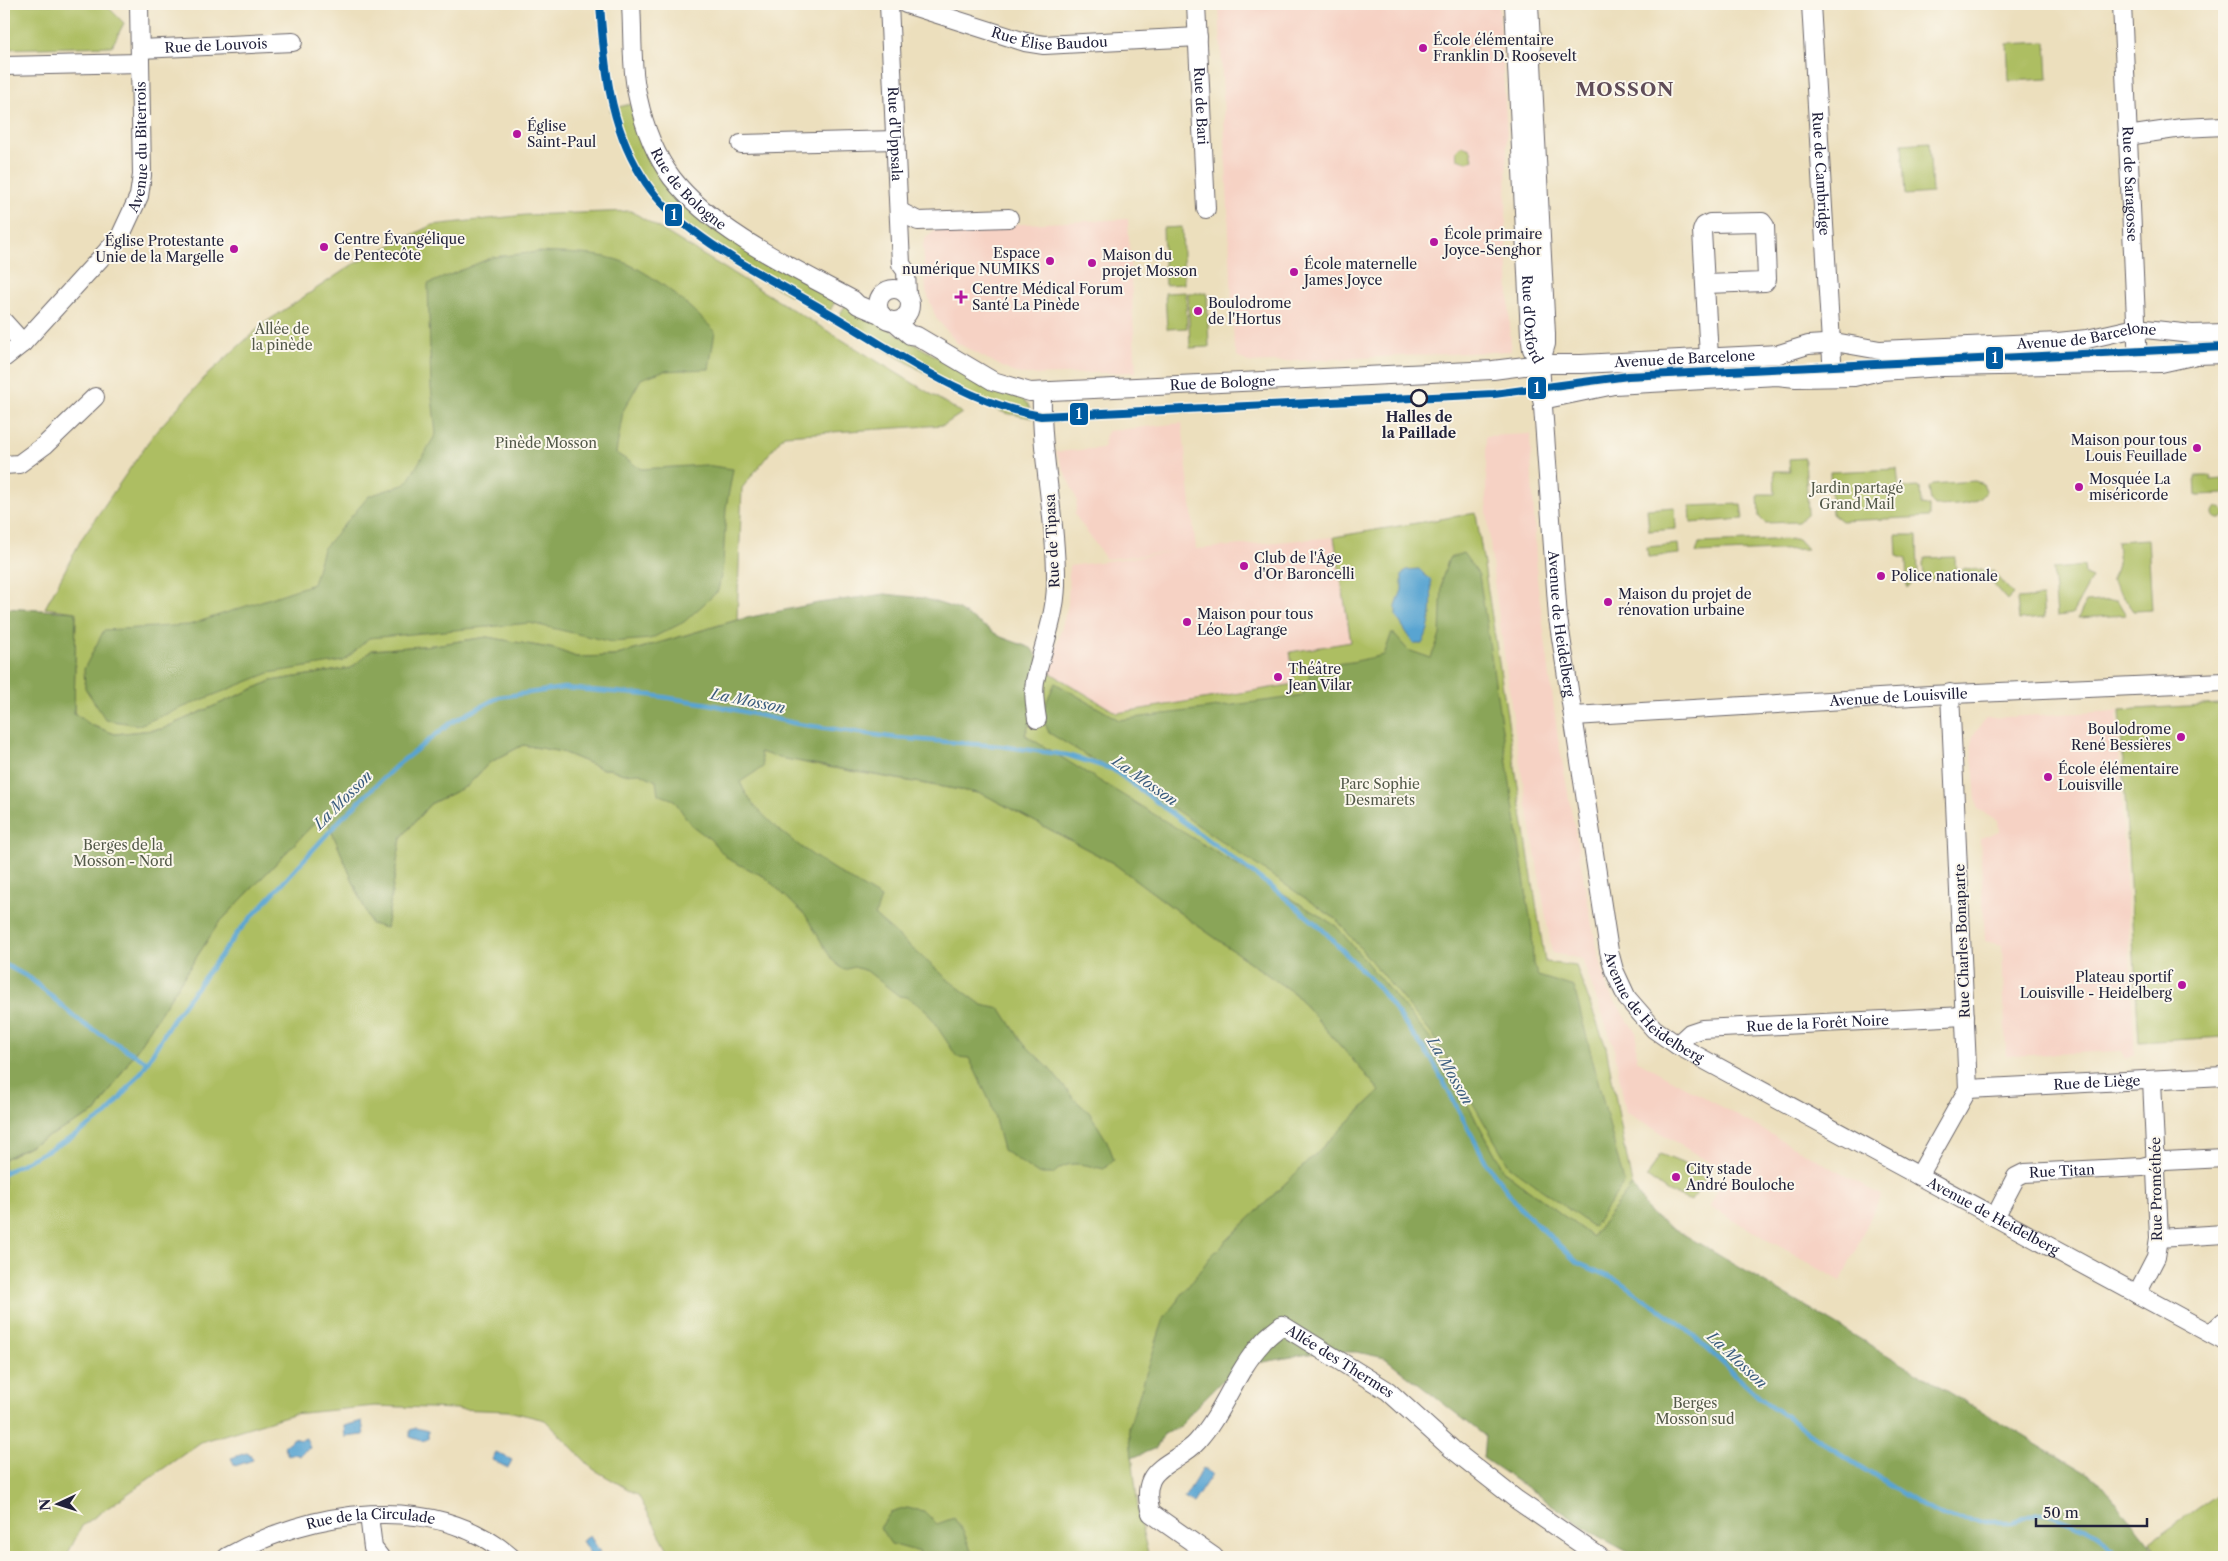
<svg xmlns="http://www.w3.org/2000/svg" width="2228" height="1561" font-family="'Libre Caslon Text',serif">
  <style>
    .built { fill: #f6d2c4 }
    .green { fill: #adbe62; stroke: #68704e }
    .forest { fill: #8aa558; stroke: #56644a }
    .water { fill: #58a4d1; stroke: #3d6386 }
    .lines { fill: none; stroke-linecap: round; stroke-linejoin: round }
    .stream { stroke: #58a4d1; stroke-width: 4.5 }
    .minor-casing { stroke: #696468; stroke-width: 20 }
    .minor { stroke: #fff; stroke-width: 18 }
    .tram-1-casing { stroke: #fbf7ec; stroke-width: 11 }
    .tram-1 { stroke: #005ba1; stroke-width: 8 }
    .poi-dot { fill: #b5179e; stroke: #fbf7ec; stroke-width: 2 }
    .stop-dot { fill: #fbf7ec; stroke: #22223b; stroke-width: 2.5 }
    .labels { text-anchor: middle; stroke-width: 4; stroke-linejoin: round; paint-order: stroke }
    .street-label { font-size: 14px; fill: #22223b; stroke: #fbf7ec }
    .poi-label { font-size: 14px; fill: #22223b; stroke: #fbf7ec; text-anchor: start }
    .park-label { font-size: 14px; fill: #535949; stroke: #fbf7ec }
    .stop-label { font-size: 14px; font-weight: bold; fill: #22223b; stroke: #fbf7ec }
    .water-label { font-size: 15px; font-style: italic; fill: #3a5c7e; stroke: #fbf7ec }
    .district-label { font-size: 19px; font-weight: bold; letter-spacing: 1px; fill: #604d59; stroke: #fbf7ec }
    .line-badge { stroke: #fbf7ec; stroke-width: 2 }
    .badge-label { font-size: 14px; text-anchor: middle; font-weight: bold; fill: #fff }
  </style>
  <rect width="100%" height="100%" fill="#fbf7ec"/>
  <filter id="ink" filterUnits="userSpaceOnUse"><feTurbulence type="fractalNoise" baseFrequency=".02" numOctaves="2"/><feDisplacementMap in="SourceGraphic" scale="10" xChannelSelector="R" yChannelSelector="G"/><feConvolveMatrix kernelMatrix="1 2 1 2 8 2 1 2 1" color-interpolation-filters="sRGB"/></filter>
  <filter id="wash" filterUnits="userSpaceOnUse"><feTurbulence type="fractalNoise" baseFrequency=".0096" numOctaves="4" result="noise"/><feDisplacementMap in="SourceGraphic" scale="20" xChannelSelector="R" yChannelSelector="G"/><feGaussianBlur stdDeviation="1.12" result="paint"/><feColorMatrix in="noise" values="0 0 0 0 0 0 0 0 0 0 0 0 0 0 0 0 0 1.4 0 .05"/><feComposite in="paint" operator="in"/></filter>
  <g filter="url(#wash)">
    <rect width="100%" height="100%" fill="#ecdfbd"/>
    <g class="built">
      <polygon points="1219,4 1499,4 1507,135 1506,218 1511,351 1250,363 1238,357 1234,347"/>
      <polygon points="1128,219 1136,372 1026,375 1012,372 957,343 936,318 926,291 923,244 926,237 937,228"/>
      <polygon points="1182,423 1196,549 1334,537 1352,642 1290,652 1295,684 1117,713 1049,672 1068,605 1069,566 1174,552 1106,559 1075,515 1077,500 1056,452 1103,448 1107,431"/>
      <polygon points="1530,434 1537,578 1558,738 1595,940 1608,991 1637,1034 1636,1060 1881,1195 1841,1281 1710,1207 1725,1172 1626,1112 1613,1044 1582,959 1552,953 1517,745 1494,582 1486,500 1486,436"/>
      <polygon points="2117,711 2135,1055 2126,1059 2121,1051 2006,1056 2002,945 1985,941 1980,838 1999,832 1998,820 1977,809 1971,744 1973,736 1986,718"/>
    </g>
    <g class="green">
      <polygon points="4,4 105,4 124,23 112,46 4,49"/>
      <polygon points="2046,42 2048,79 2009,81 2007,44"/>
      <path d="M 631,104 L 664,177 L 837,299 L 827,315 C 767,282 676,241 640,180 C 627,157 619,133 610,109 Z"/>
      <polygon points="1929,142 1932,193 1905,195 1902,144"/>
      <polygon points="1462,145 1471,150 1473,159 1467,162 1457,159 1456,150"/>
      <polygon points="631,211 962,413 944,425 784,435 742,488 737,620 614,656 576,657 555,649 487,637 434,645 372,650 351,668 271,681 162,729 115,734 91,725 74,713 76,612 45,608 82,538 153,435 207,375 263,324 352,265 432,225 526,215"/>
      <polygon points="1182,227 1184,284 1165,285 1163,228"/>
      <polygon points="1186,292 1187,328 1167,329 1165,293"/>
      <polygon points="1188,293 1207,293 1209,347 1190,348"/>
      <polygon points="846,304 963,372 1019,396 1028,404 1033,418 1005,413 970,399 836,321"/>
      <polygon points="1805,458 1808,513 1798,522 1765,523 1759,517 1758,494 1775,494 1774,471 1790,471 1789,459"/>
      <polygon points="1897,469 1899,488 1920,487 1921,505 1929,506 1929,517 1841,521 1832,514 1830,472"/>
      <polygon points="2195,476 2211,476 2211,480 2224,479 2224,494 2196,495"/>
      <path d="M 1975,481 L 1983,484 L 1986,490 C 1979,507 1952,505 1935,506 L 1931,502 L 1929,488 L 1932,484 Z"/>
      <polygon points="1741,504 1743,519 1691,523 1690,506"/>
      <polygon points="1675,507 1676,529 1649,531 1647,509"/>
      <circle cx="2219" cy="513" r="6"/>
      <polygon points="1476,513 1545,962 1576,966 1606,1047 1632,1185 1592,1237 1505,1172 1432,1041 1025,734 1049,672 1117,713 1295,684 1290,652 1351,642 1334,537"/>
      <polygon points="1896,535 1917,535 1918,577 1907,588 1906,559 1897,556"/>
      <polygon points="1798,539 1807,549 1696,553 1699,543"/>
      <path d="M 2148,539 L 2152,610 L 2134,611 L 2111,579 C 2121,567 2118,555 2117,541 Z"/>
      <polygon points="1678,544 1679,554 1648,557 1647,547"/>
      <polygon points="1955,557 1956,577 1924,580 1923,563 1925,558"/>
      <polygon points="2084,566 2085,575 2092,578 2072,614 2057,616 2053,569"/>
      <polygon points="1962,568 1993,571 2013,594 2007,600 1992,583 1961,580"/>
      <polygon points="2042,597 2044,618 2019,620 2017,599"/>
      <polygon points="2117,600 2126,615 2078,618 2086,602"/>
      <polygon points="2220,704 2224,778 2224,1037 2139,1042 2120,710"/>
      <polygon points="523,745 562,752 603,769 611,769 623,774 760,752 810,764 983,794 1113,863 1184,916 1295,994 1380,1091 1211,1256 1129,1427 1139,1518 1149,1557 672,1557 638,1495 593,1469 545,1420 508,1411 375,1406 293,1414 201,1442 82,1526 66,1557 4,1557 4,1159 96,1112 218,924 324,813 371,923 386,928 401,838 430,804 467,786 489,763"/>
      <polygon points="1660,1154 1682,1163 1705,1178 1691,1201 1668,1192 1647,1177"/>
      <polygon points="2224,1490 2224,1557 2160,1557 2150,1542"/>
    </g>
    <g class="forest">
      <path d="M 538,252 C 566,254 600,252 626,263 C 660,278 689,306 715,331 L 709,369 L 663,371 L 641,379 L 623,411 L 616,453 L 641,469 L 705,465 L 733,469 L 726,508 L 723,565 L 718,591 L 684,622 L 650,639 L 612,642 L 530,623 L 369,638 L 344,661 L 269,673 L 139,725 L 106,720 L 85,688 L 84,669 L 104,630 L 189,625 L 313,584 L 323,549 L 369,496 L 406,484 L 436,434 L 431,387 L 428,284 L 493,257 Z"/>
      <polygon points="1463,553 1479,575 1532,931 1533,964 1538,976 1574,987 1624,1183 1593,1227 1510,1167 1435,1038 1337,920 1164,802 1049,733 1041,714 1055,683 1119,720 1302,696 1310,681 1310,667 1352,662 1384,655 1392,632 1408,650 1431,658 1440,635 1442,579 1449,558"/>
      <path d="M 885,594 L 923,598 L 957,609 L 1001,637 L 1031,648 L 1049,672 L 1025,735 L 1336,926 L 1432,1041 L 1505,1172 L 1592,1237 L 1632,1185 L 1651,1215 L 2098,1480 L 2160,1557 L 1637,1557 L 1598,1536 L 1483,1458 L 1485,1436 L 1385,1358 L 1357,1352 L 1321,1352 L 1252,1364 L 1226,1377 L 1192,1411 L 1180,1427 L 1164,1434 L 1156,1448 L 1132,1458 L 1129,1427 L 1164,1318 L 1211,1256 L 1380,1091 L 1295,994 L 1184,916 L 1113,863 L 983,794 L 779,758 L 760,752 L 763,767 L 740,782 C 759,828 840,873 881,898 L 875,916 L 951,982 L 982,1005 L 1001,1009 L 1023,1043 L 1048,1067 L 1075,1100 L 1089,1112 L 1107,1141 L 1114,1159 L 1104,1169 C 1084,1165 1069,1158 1053,1174 L 1038,1174 L 1003,1150 L 991,1104 L 969,1058 L 957,1057 L 926,1010 L 907,997 L 899,996 L 867,971 L 854,967 L 844,970 L 832,960 L 806,916 L 765,877 L 728,859 L 710,839 L 691,825 L 674,800 L 658,794 L 656,781 L 640,773 L 623,774 L 611,769 L 603,769 L 562,752 L 523,745 L 489,763 L 467,786 L 430,804 L 401,838 L 386,928 L 371,924 L 324,813 L 218,924 L 96,1112 L 4,1159 L 4,608 L 76,612 L 74,713 L 91,725 L 115,734 L 162,729 L 271,681 L 351,668 L 372,650 L 434,645 L 487,637 L 555,649 L 576,657 L 614,656 L 737,620 L 818,603 Z"/>
      <polygon points="907,1508 924,1511 937,1524 954,1518 964,1533 974,1557 918,1557 920,1552 891,1544 880,1528 890,1513"/>
    </g>
    <g class="water">
      <path d="M 1419,569 L 1431,581 C 1432,606 1433,622 1422,644 L 1414,644 L 1396,616 L 1396,606 L 1402,590 L 1402,575 L 1406,570 Z"/>
      <polygon points="362,1421 364,1435 345,1437 344,1426"/>
      <polygon points="416,1428 428,1431 428,1439 422,1441 410,1437 410,1430"/>
      <polygon points="294,1438 301,1440 306,1438 310,1448 304,1451 300,1456 295,1454 288,1456 284,1446"/>
      <polygon points="496,1452 512,1460 508,1468 492,1460"/>
      <polygon points="246,1453 250,1454 253,1460 235,1466 231,1458"/>
      <polygon points="1203,1468 1212,1474 1193,1503 1184,1498"/>
      <polygon points="590,1536 600,1552 592,1557 582,1541"/>
    </g>
    <g class="lines">
      <g class="stream">
        <polyline points="4,964 30,978 82,1023 147,1062"/>
        <path d="M 4,1173 L 71,1138 L 107,1114 L 142,1071 L 173,1019 L 238,932 L 341,819 L 397,765 L 452,722 L 499,697 L 564,688 L 650,695 L 709,704 L 798,724 L 897,738 L 1000,746 L 1067,755 L 1112,769 L 1277,891 L 1322,929 L 1378,987 L 1432,1060 L 1487,1164 L 1521,1209 L 1578,1263 L 1619,1281 L 1682,1325 L 1761,1399 L 1829,1447 L 1920,1505 L 1946,1517 L 1981,1522 L 2011,1522 L 2039,1513 L 2047,1513 C 2072,1523 2103,1531 2117,1557"/>
      </g>
    </g>
  </g>
  <g filter="url(#ink)">
    <g class="lines">
      <defs>
        <g id="minor">
          <path id="s1" d="M 631,4 C 633,35 631,68 638,98 C 644,126 655,155 672,178 C 713,231 795,269 853,300 L 858,305 L 882,315"/>
          <path id="s2" d="M 889,4 L 901,264 L 906,271 L 907,295"/>
          <path id="s3" d="M 906,4 L 1025,42 L 1044,45 L 1198,37"/>
          <path id="s4" d="M 1196,4 L 1206,209"/>
          <path id="s5" d="M 1514,4 L 1530,335 L 1532,349 L 1540,364"/>
          <path id="s6" d="M 1529,4 L 1546,334 L 1546,344 L 1540,364 L 1558,618 L 1609,951 L 1614,970 L 1627,998 L 1654,1029 L 1677,1045 L 2224,1341"/>
          <path id="s7" d="M 1811,4 L 1833,377"/>
          <path id="s8" d="M 2122,4 L 2138,364"/>
          <path id="s9" d="M 140,49 L 293,42"/>
          <polyline points="4,66 140,63"/>
          <polyline points="2127,136 2182,128 2224,126"/>
          <polyline points="741,144 896,140"/>
          <polyline points="899,211 918,221 1009,218"/>
          <polyline points="1705,284 1765,282 1767,279 1765,226 1762,222 1710,223 1704,226 1702,231 1709,357"/>
          <circle cx="894" cy="305" r="16"/>
          <path id="s10" d="M 894,321 L 910,335 L 917,336 L 993,381 L 1030,392 L 1493,370 L 1540,364 L 1581,364 L 1779,354 L 1808,345 L 1840,343 L 1880,350 L 2058,342 L 2087,339 L 2136,328 L 2192,334 L 2224,333"/>
          <polyline points="4,322 23,343"/>
          <path id="s11" d="M 4,358 L 23,343 L 120,237 L 139,196 L 142,175 L 139,4"/>
          <polyline points="1542,400 1614,385 1777,376 1796,378 1854,377 1881,371 1943,367 2161,363 2197,355 2224,354"/>
          <polyline points="4,465 19,464 45,445 95,397"/>
          <path id="s12" d="M 1574,716 L 1930,695 L 2224,682"/>
          <path d="M 1037,719 C 1035,707 1033,693 1035,681 C 1042,649 1055,619 1056,585 C 1057,520 1040,456 1042,392"/>
          <path id="s13" d="M 1677,1045 L 1690,1033 L 1702,1029 L 1965,1016"/>
          <path id="s14" d="M 1968,1089 L 2224,1076"/>
          <polyline points="1919,1176 1968,1089 1950,693"/>
          <path id="s15" d="M 1995,1217 L 2016,1177 L 2024,1173 L 2142,1167 L 2165,1161 L 2224,1158"/>
          <polyline points="2159,1238 2224,1234"/>
          <polyline points="2137,1294 2156,1257 2159,1238 2152,1080"/>
          <polyline points="2211,1333 2224,1321"/>
          <polyline points="369,1515 373,1548 380,1557"/>
          <path id="s16" d="M 227,1557 C 309,1510 434,1490 511,1557"/>
          <path id="s17" d="M 1214,1557 L 1151,1513 C 1148,1502 1146,1491 1151,1480 C 1158,1464 1185,1456 1197,1442 C 1224,1412 1235,1372 1262,1343 C 1267,1336 1275,1331 1282,1325 L 1388,1391 L 1452,1449 L 1517,1500 L 1600,1557"/>
        </g>
      </defs>
      <use href="#minor" class="minor-casing"/>
      <use href="#minor" class="minor"/>
      <defs>
        <path id="tram-1" d="M 600,4 C 604,63 609,124 641,175 C 654,197 672,215 692,230 C 732,261 778,283 822,309 C 888,347 965,404 1041,416 L 1494,394 L 1628,376 L 2224,347"/>
      </defs>
      <use href="#tram-1" class="tram-1-casing"/>
      <use href="#tram-1" class="tram-1"/>
    </g>
  </g>
  <g class="poi-dot">
    <circle cx="1423" cy="48" r="5"/>
    <circle cx="517" cy="134" r="5"/>
    <circle cx="1434" cy="242" r="5"/>
    <circle cx="324" cy="247" r="5"/>
    <circle cx="234" cy="249" r="5"/>
    <circle cx="1050" cy="261" r="5"/>
    <circle cx="1092" cy="263" r="5"/>
    <circle cx="1294" cy="272" r="5"/>
    <path d="M958.5 289.5h5v5h5v5h-5v5h-5v-5h-5v-5h5z"/>
    <circle cx="1198" cy="311" r="5"/>
    <circle cx="2197" cy="448" r="5"/>
    <circle cx="2079" cy="487" r="5"/>
    <circle cx="1244" cy="566" r="5"/>
    <circle cx="1881" cy="576" r="5"/>
    <circle cx="1608" cy="602" r="5"/>
    <circle cx="1187" cy="622" r="5"/>
    <circle cx="1278" cy="677" r="5"/>
    <circle cx="2181" cy="737" r="5"/>
    <circle cx="2048" cy="777" r="5"/>
    <circle cx="2182" cy="985" r="5"/>
    <circle cx="1676" cy="1177" r="5"/>
  </g>
  <circle class="stop-dot" cx="1419" cy="398" r="8"/>
  <g class="labels">
    <g class="street-label">
      <text dy="5" stroke="none"><textPath href="#s3" startOffset="149">Rue Élise Baudou</textPath></text>
      <text dy="5" stroke="none"><textPath href="#s9" startOffset="76">Rue de Louvois</textPath></text>
      <text dy="5" stroke="none"><textPath href="#s4" startOffset="102">Rue de Bari</textPath></text>
      <text dy="5" stroke="none"><textPath href="#s2" startOffset="130">Rue d'Uppsala</textPath></text>
      <text dy="5" stroke="none"><textPath href="#s11" startOffset="262">Avenue du Biterrois</textPath></text>
      <text dy="5" stroke="none"><textPath href="#s7" startOffset="170">Rue de Cambridge</textPath></text>
      <text dy="5" stroke="none"><textPath href="#s8" startOffset="180">Rue de Saragosse</textPath></text>
      <text dy="5" stroke="none"><textPath href="#s1" startOffset="201">Rue de Bologne</textPath></text>
      <text dy="5" stroke="none"><textPath href="#s5" startOffset="316">Rue d'Oxford</textPath></text>
      <text dy="5" stroke="none"><textPath href="#s10" startOffset="1216">Avenue de Barcelone</textPath></text>
      <text dy="5" stroke="none"><textPath href="#s10" startOffset="811">Avenue de Barcelone</textPath></text>
      <text dy="5" stroke="none"><textPath href="#s10" startOffset="348">Rue de Bologne</textPath></text>
      <text transform="translate(1052 541) rotate(-93)" y="5">Rue de Tipasa</text>
      <text dy="5" stroke="none"><textPath href="#s6" startOffset="622">Avenue de Heidelberg</textPath></text>
      <text dy="5" stroke="none"><textPath href="#s12" startOffset="325">Avenue de Louisville</textPath></text>
      <text transform="translate(1962 941) rotate(-92)" y="5">Rue Charles Bonaparte</text>
      <text dy="5" stroke="none"><textPath href="#s6" startOffset="1028">Avenue de Heidelberg</textPath></text>
      <text dy="5" stroke="none"><textPath href="#s13" startOffset="146">Rue de la Forêt Noire</textPath></text>
      <text dy="5" stroke="none"><textPath href="#s14" startOffset="129">Rue de Liège</textPath></text>
      <text dy="5" stroke="none"><textPath href="#s15" startOffset="92">Rue Titan</textPath></text>
      <text transform="translate(2156 1189) rotate(-91)" y="5">Rue Prométhée</text>
      <text dy="5" stroke="none"><textPath href="#s6" startOffset="1432">Avenue de Heidelberg</textPath></text>
      <text dy="5" stroke="none"><textPath href="#s17" startOffset="385">Allée des Thermes</textPath></text>
      <text dy="5" stroke="none"><textPath href="#s16" startOffset="151">Rue de la Circulade</textPath></text>
    </g>
    <g class="poi-label">
      <text x="1433" y="45">École élémentaire<tspan x="1433" dy="16">Franklin D. Roosevelt</tspan></text>
      <text x="527" y="131">Église<tspan x="527" dy="16">Saint-Paul</tspan></text>
      <text x="1444" y="239">École primaire<tspan x="1444" dy="16">Joyce-Senghor</tspan></text>
      <text x="334" y="244">Centre Évangélique<tspan x="334" dy="16">de Pentecôte</tspan></text>
      <text x="224" y="246" text-anchor="end">Église Protestante<tspan x="224" dy="16">Unie de la Margelle</tspan></text>
      <text x="1040" y="258" text-anchor="end">Espace<tspan x="1040" dy="16">numérique NUMIKS</tspan></text>
      <text x="1102" y="260">Maison du<tspan x="1102" dy="16">projet Mosson</tspan></text>
      <text x="1304" y="269">École maternelle<tspan x="1304" dy="16">James Joyce</tspan></text>
      <text x="972" y="294">Centre Médical Forum<tspan x="972" dy="16">Santé La Pinède</tspan></text>
      <text x="1208" y="308">Boulodrome<tspan x="1208" dy="16">de l'Hortus</tspan></text>
      <text x="2187" y="445" text-anchor="end">Maison pour tous<tspan x="2187" dy="16">Louis Feuillade</tspan></text>
      <text x="2089" y="484">Mosquée La<tspan x="2089" dy="16">miséricorde</tspan></text>
      <text x="1254" y="563">Club de l'Âge<tspan x="1254" dy="16">d'Or Baroncelli</tspan></text>
      <text x="1891" y="581">Police nationale</text>
      <text x="1618" y="599">Maison du projet de<tspan x="1618" dy="16">rénovation urbaine</tspan></text>
      <text x="1197" y="619">Maison pour tous<tspan x="1197" dy="16">Léo Lagrange</tspan></text>
      <text x="1288" y="674">Théâtre<tspan x="1288" dy="16">Jean Vilar</tspan></text>
      <text x="2171" y="734" text-anchor="end">Boulodrome<tspan x="2171" dy="16">René Bessières</tspan></text>
      <text x="2058" y="774">École élémentaire<tspan x="2058" dy="16">Louisville</tspan></text>
      <text x="2172" y="982" text-anchor="end">Plateau sportif<tspan x="2172" dy="16">Louisville - Heidelberg</tspan></text>
      <text x="1686" y="1174">City stade<tspan x="1686" dy="16">André Bouloche</tspan></text>
    </g>
    <g class="park-label">
      <text x="282" y="334">Allée de<tspan x="282" dy="16">la pinède</tspan></text>
      <text x="546" y="448">Pinède Mosson</text>
      <text x="1857" y="493">Jardin partagé<tspan x="1857" dy="16">Grand Mail</tspan></text>
      <text x="1380" y="789">Parc Sophie<tspan x="1380" dy="16">Desmarets</tspan></text>
      <text x="123" y="850">Berges de la<tspan x="123" dy="16">Mosson - Nord</tspan></text>
      <text x="1695" y="1408">Berges<tspan x="1695" dy="16">Mosson sud</tspan></text>
    </g>
    <g class="stop-label">
      <text x="1419" y="422">Halles de<tspan x="1419" dy="16">la Paillade</tspan></text>
    </g>
    <g class="water-label">
      <text transform="translate(748 701) rotate(11)" y="5">La Mosson</text>
      <text transform="translate(1145 781) rotate(35)" y="5">La Mosson</text>
      <text transform="translate(343 800) rotate(-45)" y="5">La Mosson</text>
      <text transform="translate(1450 1071) rotate(60)" y="5">La Mosson</text>
      <text transform="translate(1737 1360) rotate(43)" y="5">La Mosson</text>
    </g>
    <g class="district-label">
      <text x="1625" y="96">MOSSON</text>
    </g>
  </g>
  <g class="line-badge">
    <rect x="664" y="203" width="19" height="24" rx="5" fill="#005ba1"/>
    <rect x="1985" y="346" width="19" height="24" rx="5" fill="#005ba1"/>
    <rect x="1527" y="376" width="20" height="24" rx="5" fill="#005ba1"/>
    <rect x="1069" y="402" width="20" height="24" rx="5" fill="#005ba1"/>
  </g>
  <g class="badge-label">
    <text x="674" y="220">1</text>
    <text x="1995" y="363">1</text>
    <text x="1537" y="393">1</text>
    <text x="1079" y="419">1</text>
  </g>
  <rect width="2228" height="1561" fill="none" stroke="#fbf7ec" stroke-width="20"/>
  <g transform="translate(58 1504) rotate(266)" stroke="#fbf7ec" stroke-width="4" paint-order="stroke">
  <path d="M0-4L9 19L0 12L-9 19Z" fill="#22223b"/>
  <text y="-8" font-size="14" font-weight="bold" text-anchor="middle" fill="#22223b">N</text>
  </g>
  <path d="M2036 1518v8h111v-8" fill="none" stroke="#22223b" stroke-width="2.5"/>
  <text x="2043" y="1518" font-size="15" fill="#22223b" stroke="#fbf7ec" stroke-width="4" paint-order="stroke">50 m</text>
</svg>
